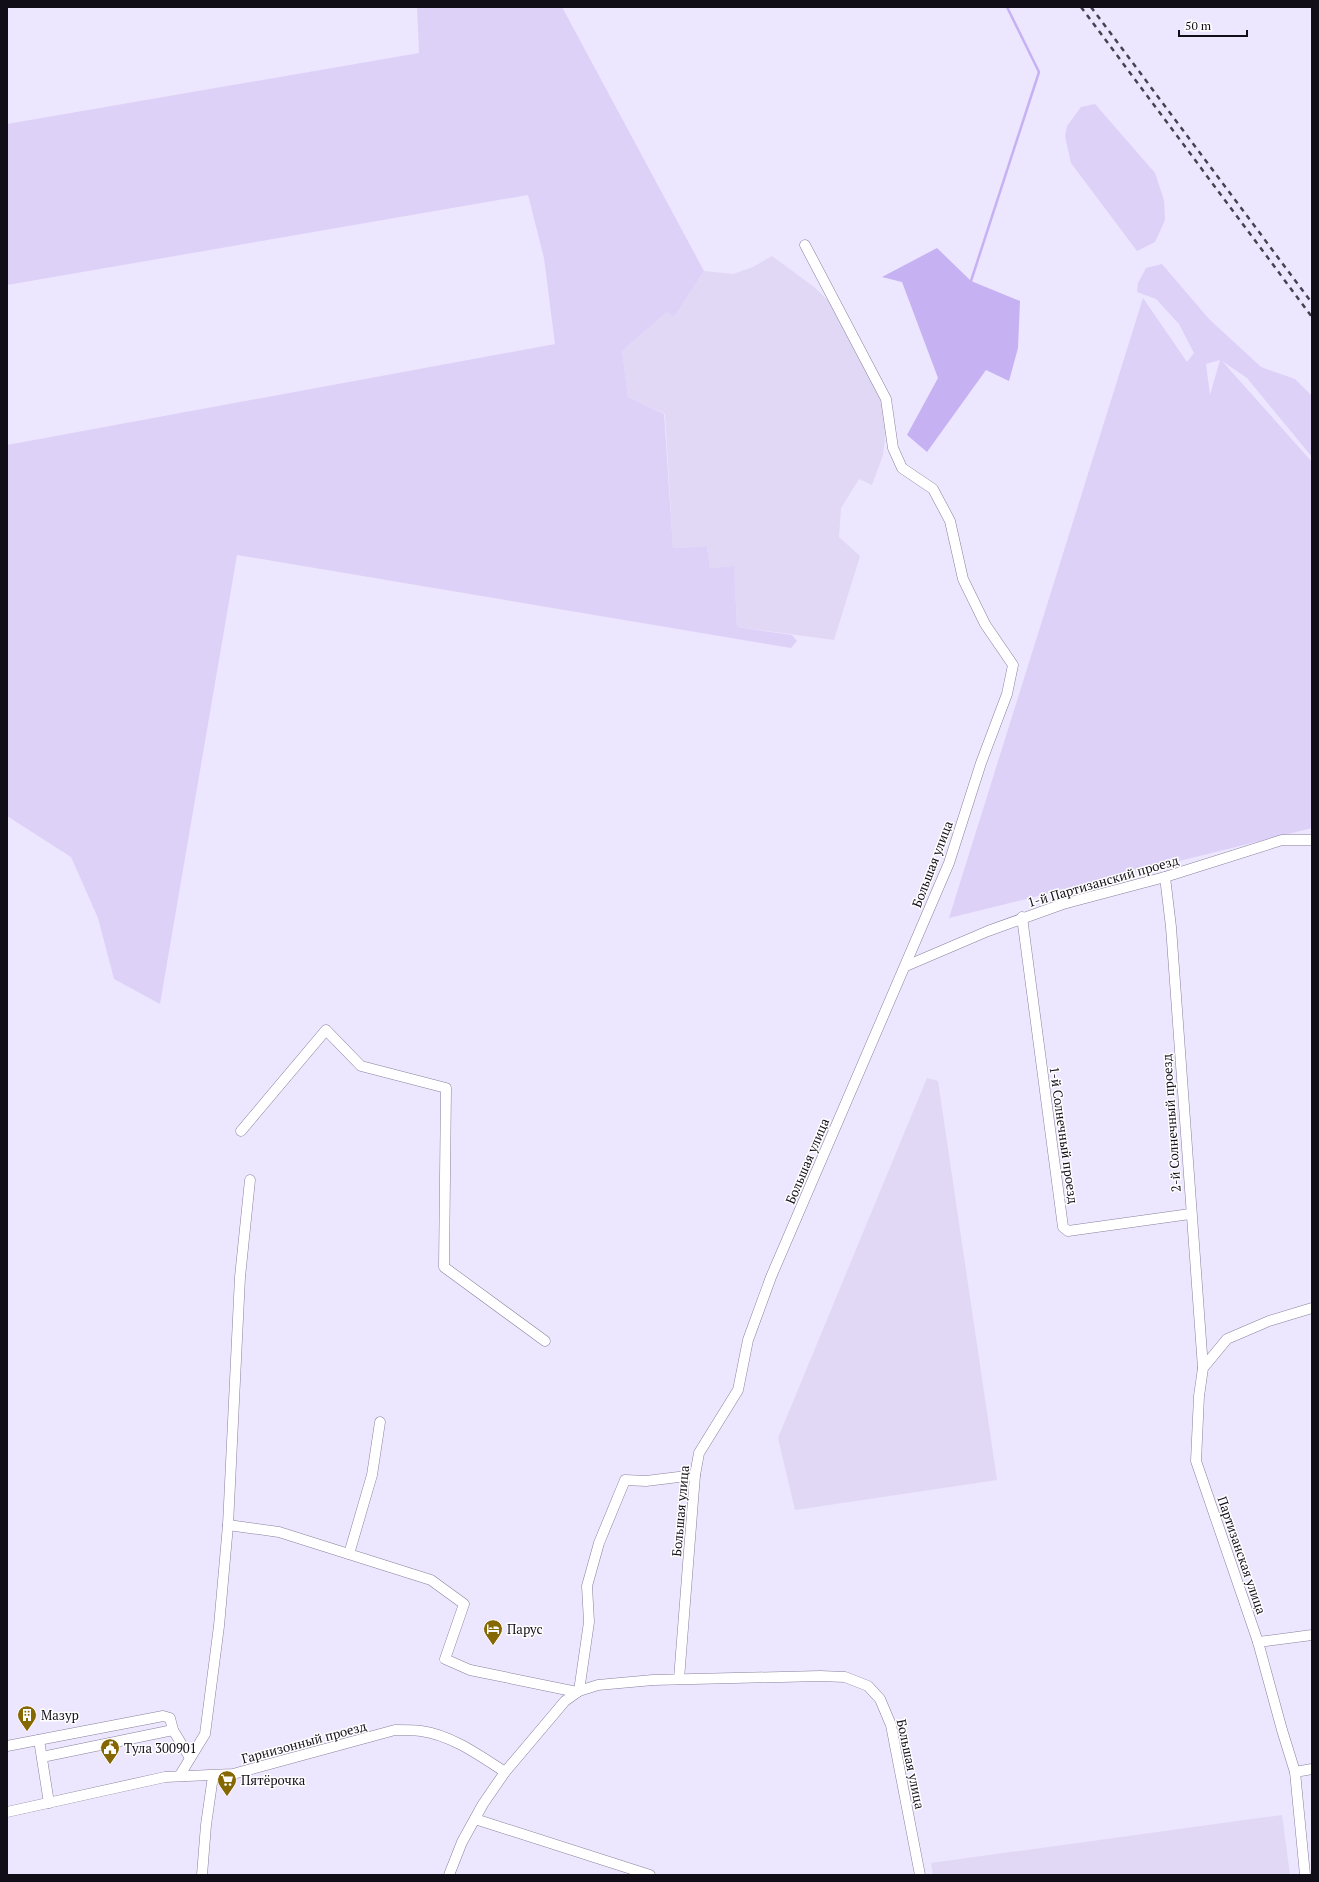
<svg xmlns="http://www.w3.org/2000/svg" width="1319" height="1882" font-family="'PT Serif',serif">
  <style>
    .built { fill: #e1d8f5 }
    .green { fill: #ddd1f8; fill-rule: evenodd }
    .water { fill: #c6b1f3 }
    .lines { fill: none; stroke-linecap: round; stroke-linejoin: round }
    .stream { stroke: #c6b1f3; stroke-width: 2.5 }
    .street-casing { stroke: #89819c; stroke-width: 11 }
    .street { stroke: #fff; stroke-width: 10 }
    .rail { stroke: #474250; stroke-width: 2.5; stroke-dasharray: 5 5; stroke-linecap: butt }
    .labels { text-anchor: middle; stroke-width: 3; stroke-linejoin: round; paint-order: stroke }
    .street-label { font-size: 13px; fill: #120e18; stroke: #fff }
    .poi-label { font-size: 13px; fill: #120e18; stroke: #fff; text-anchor: start }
  </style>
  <rect width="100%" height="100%" fill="#ede6ff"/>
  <g class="built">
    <polygon points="772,256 814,287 836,308 875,384 885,410 886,430 883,455 872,485 859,479 841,508 839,537 860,556 834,640 737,627 734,566 710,568 707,546 673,548 665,414 628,397 622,351 668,311 674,317 704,271 733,274 753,267"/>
    <polygon points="927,1078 938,1081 997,1480 795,1510 778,1438"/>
    <polygon points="1282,1815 1290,1875 933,1875 931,1863"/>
  </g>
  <g class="green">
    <polygon points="417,7 562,7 704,271 674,317 667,312 622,351 628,397 664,414 673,548 707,546 710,568 734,566 737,627 792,635 797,641 791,648 237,555 160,1004 114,979 98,918 71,857 7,816 7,445 555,344 544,258 528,195 7,285 7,124 419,53"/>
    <polygon points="1095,104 1155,173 1164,200 1165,220 1155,242 1137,251 1071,163 1065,136 1067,126 1081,107"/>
    <path d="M 1162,264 L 1209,319 L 1261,367 L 1295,379 L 1312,396 L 1312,457 L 1247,378 L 1222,361 L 1312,462 L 1312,828 L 949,918 L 1143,298 L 1187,362 L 1194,353 L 1179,324 L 1156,299 L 1137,292 L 1138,283 L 1146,268 ZM 1220,360 L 1210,395 L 1206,364 Z"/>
  </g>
  <polygon class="water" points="937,248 971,281 1020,301 1018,348 1009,381 986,370 927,452 907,435 938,378 902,282 882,277"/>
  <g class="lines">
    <polyline class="stream" points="971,281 1039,72 1007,7"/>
    <defs>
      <g id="street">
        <polyline points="1165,877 1171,927 1203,1368"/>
        <polyline points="1022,917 1063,1227 1068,1231 1190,1214"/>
        <polyline points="906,966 988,931 1063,904 1165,877 1282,840 1312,840"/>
        <polyline points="241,1131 326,1030 361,1066 446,1088 444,1267 545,1341"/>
        <polyline points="228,1525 279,1532 431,1580 464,1604 445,1659 470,1670 577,1692"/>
        <polyline points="349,1554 372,1475 380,1422"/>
        <polyline points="1258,1642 1312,1635"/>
        <polyline points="679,1679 695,1475 699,1453 738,1390 748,1340 771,1277 949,863 981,763 1007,694 1013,665 985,624 963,579 950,521 933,489 902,468 893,448 886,399 805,245"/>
        <polyline points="579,1691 589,1622 587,1586 599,1543 625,1480 646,1481 695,1475"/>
        <polyline points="39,1740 49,1803"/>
        <polyline points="7,1746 163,1716 170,1718 173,1730 190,1758"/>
        <polyline points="42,1757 173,1730"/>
        <polyline points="1295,1772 1312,1769"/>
        <polyline points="180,1775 205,1734 219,1626 228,1525 240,1277 250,1180"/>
        <path d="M 7,1812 L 165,1777 L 233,1774 L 395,1730 C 404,1730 412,1730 421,1731 C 451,1735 479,1755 505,1772"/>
        <polyline points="475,1819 650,1875"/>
        <polyline points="202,1875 206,1825 213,1776"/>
        <polyline points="449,1875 462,1842 483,1804 505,1772 565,1701 579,1691 598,1685 653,1680 820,1676 845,1677 868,1686 880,1699 891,1725 920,1875"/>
        <polyline points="1305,1875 1295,1772 1282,1730 1258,1642 1196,1461 1199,1396 1203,1368 1227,1339 1269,1321 1312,1308"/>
      </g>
    </defs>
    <use href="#street" class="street-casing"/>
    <use href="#street" class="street"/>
    <g class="rail">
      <polyline points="1081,7 1312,317"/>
      <polyline points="1091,7 1312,303"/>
    </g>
  </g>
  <defs>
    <symbol id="hotel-pin" viewBox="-11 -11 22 30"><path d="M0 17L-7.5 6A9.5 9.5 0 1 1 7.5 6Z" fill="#866803" stroke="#fff"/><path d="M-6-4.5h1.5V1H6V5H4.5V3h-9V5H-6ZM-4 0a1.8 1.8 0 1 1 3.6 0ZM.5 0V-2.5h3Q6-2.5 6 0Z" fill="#fff"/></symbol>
    <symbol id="building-pin" viewBox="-11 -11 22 30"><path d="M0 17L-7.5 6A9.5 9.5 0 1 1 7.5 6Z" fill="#866803" stroke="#fff"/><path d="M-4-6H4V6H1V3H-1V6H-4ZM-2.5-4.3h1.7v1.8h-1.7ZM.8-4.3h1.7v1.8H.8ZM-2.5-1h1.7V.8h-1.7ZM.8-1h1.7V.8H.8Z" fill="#fff"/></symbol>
    <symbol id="civic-pin" viewBox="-11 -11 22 30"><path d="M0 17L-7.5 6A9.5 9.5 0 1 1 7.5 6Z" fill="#866803" stroke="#fff"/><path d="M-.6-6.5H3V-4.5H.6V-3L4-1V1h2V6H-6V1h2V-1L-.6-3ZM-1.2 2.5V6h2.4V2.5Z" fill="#fff"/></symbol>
    <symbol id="supermarket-pin" viewBox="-11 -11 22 30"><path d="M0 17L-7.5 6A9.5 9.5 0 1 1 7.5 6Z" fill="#866803" stroke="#fff"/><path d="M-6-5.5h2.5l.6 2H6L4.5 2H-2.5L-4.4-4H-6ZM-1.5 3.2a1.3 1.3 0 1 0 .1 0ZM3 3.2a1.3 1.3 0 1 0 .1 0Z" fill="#fff"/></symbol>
  </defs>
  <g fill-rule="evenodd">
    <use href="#hotel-pin" x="482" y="1618" width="22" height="30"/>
    <use href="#building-pin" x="16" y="1704" width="22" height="30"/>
    <use href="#civic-pin" x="99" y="1737" width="22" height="30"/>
    <use href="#supermarket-pin" x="216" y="1769" width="22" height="30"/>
  </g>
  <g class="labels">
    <g class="street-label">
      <text transform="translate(932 864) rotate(-69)" y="5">Большая улица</text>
      <text transform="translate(1103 881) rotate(-16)" y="5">1-й Партизанский проезд</text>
      <text transform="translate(1171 1123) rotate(-94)" y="5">2-й Солнечный проезд</text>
      <text transform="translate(1064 1135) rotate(82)" y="5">1-й Солнечный проезд</text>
      <text transform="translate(807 1161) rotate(-67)" y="5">Большая улица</text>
      <text transform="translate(680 1511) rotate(-85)" y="5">Большая улица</text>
      <text transform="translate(1242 1555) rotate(71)" y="5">Партизанская улица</text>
      <text transform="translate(304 1742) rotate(-15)" y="5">Гарнизонный проезд</text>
      <text transform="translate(911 1764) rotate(78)" y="5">Большая улица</text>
    </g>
    <g class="poi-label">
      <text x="507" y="1634">Парус</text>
      <text x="41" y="1720">Мазур</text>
      <text x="124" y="1753">Тула 300901</text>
      <text x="241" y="1785">Пятёрочка</text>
    </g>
  </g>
  <rect width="1319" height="1882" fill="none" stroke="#120e18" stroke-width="16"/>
  <path d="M1179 30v6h68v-6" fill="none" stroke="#120e18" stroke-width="2"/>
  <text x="1185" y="30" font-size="12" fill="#120e18" stroke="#ffffff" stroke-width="3" paint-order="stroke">50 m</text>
</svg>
